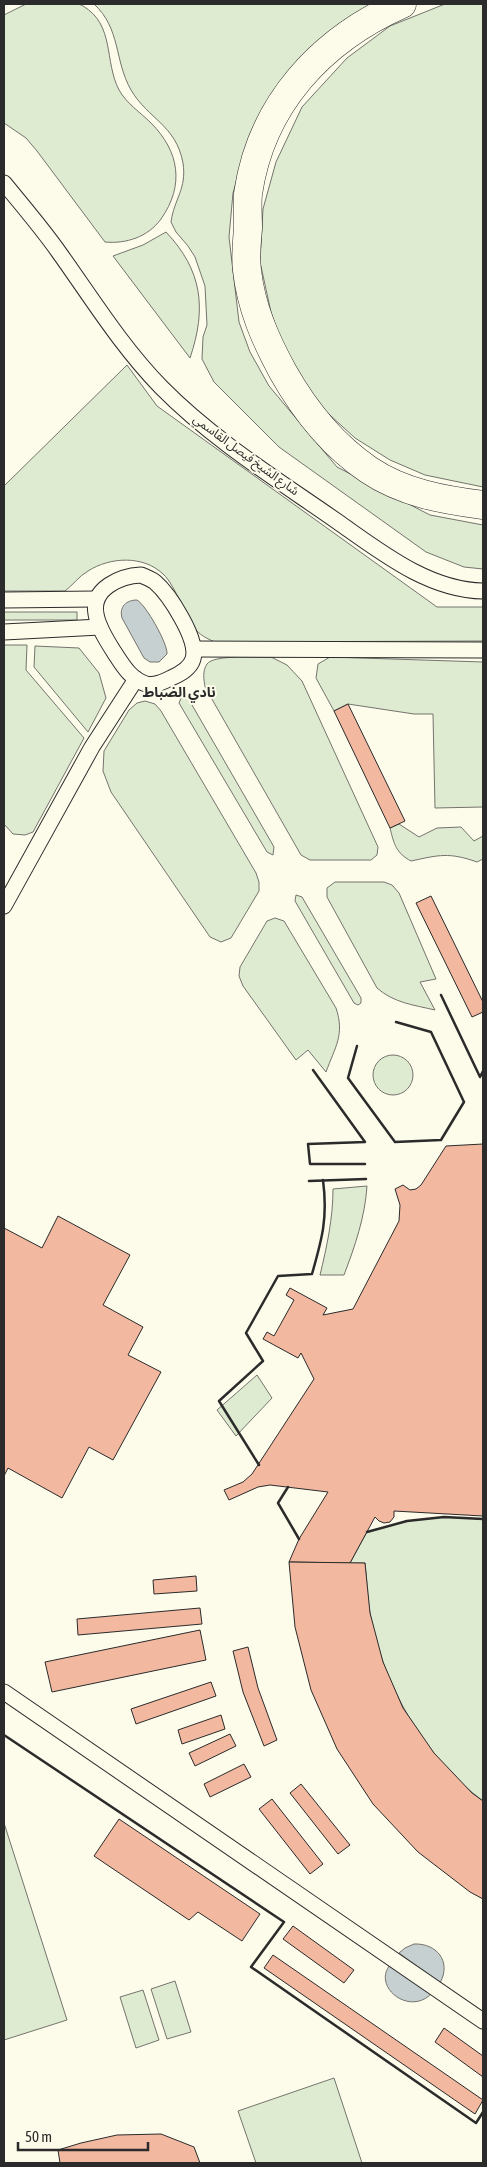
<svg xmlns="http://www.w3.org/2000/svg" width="487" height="2167" font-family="'Asap Condensed','Noto Sans Arabic',sans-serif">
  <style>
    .green { fill: #deebd1; stroke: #74746e }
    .water { fill: #c7d0d0; stroke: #74746e }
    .building { fill: #f2b8a0; stroke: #2b2b2b }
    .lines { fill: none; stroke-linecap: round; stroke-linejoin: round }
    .street-casing { stroke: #2b2b2b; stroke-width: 17 }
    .highway-casing { stroke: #2b2b2b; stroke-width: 29 }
    .street { stroke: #fdfbea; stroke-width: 15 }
    .highway { stroke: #fdfbea; stroke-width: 28 }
    .wall { stroke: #2b2b2b; stroke-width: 2.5 }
    .labels { text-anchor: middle; stroke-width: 4; stroke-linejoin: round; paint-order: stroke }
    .street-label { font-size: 12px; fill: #2b2b2b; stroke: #fdfbea }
    .neighbourhood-label { font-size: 14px; font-weight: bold; fill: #2b2b2b; stroke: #fdfbea }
  </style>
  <rect width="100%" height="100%" fill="#fdfbea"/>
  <g class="green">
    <path d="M 26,4 C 38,4 74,0 83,6 C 115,25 104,61 119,90 C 127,104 140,112 151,123 C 179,151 185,185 161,219 C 148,237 126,244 105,242 L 37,151 L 26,138 L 4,123 L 4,15 Z"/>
    <path d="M 94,4 L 376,4 L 246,147 L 233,193 L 229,237 L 239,322 L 250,352 L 269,386 L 337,467 L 430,515 L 483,525 L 483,569 L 464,567 L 426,552 L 279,447 L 214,382 L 202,359 L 203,337 L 207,325 L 205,286 L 195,257 L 188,246 L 176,232 L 171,222 C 174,199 187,189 183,163 C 176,125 148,119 131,90 C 114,60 121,29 94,4 Z"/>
    <polygon points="445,4 483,4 483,487 425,475 390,460 355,438 319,405 284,350 271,312 260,262 263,209 276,162 302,107 347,58 390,26"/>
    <path d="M 166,232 C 202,270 207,308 190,358 L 113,256 L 143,245 Z"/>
    <path d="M 127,365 L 157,406 L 437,607 L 483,607 L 483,641 L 215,642 C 190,632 192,622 180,600 C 175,592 170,580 163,574 C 143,555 110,557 88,571 C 79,576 73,585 65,591 L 4,591 L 4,486 Z"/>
    <rect x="4" y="612" width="73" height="8"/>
    <polygon points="4,645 27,645 26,670 84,738 33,832 25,835 13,834 4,824"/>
    <polygon points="35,646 79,648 99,673 106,698 88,732 34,667"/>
    <path d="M 271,657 L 287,665 L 302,681 L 378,847 L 377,855 L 371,860 L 310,860 L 301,855 L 205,687 C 204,680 202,671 207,664 C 214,654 258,658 271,657 Z"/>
    <polygon points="330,657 483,662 483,807 435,808 433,714 414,714 348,704 334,711 316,678 318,664"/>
    <polygon points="181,698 188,698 274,847 273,855 267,852 179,703"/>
    <polygon points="145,701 155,704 161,711 256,873 259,882 259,891 231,938 221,942 210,937 111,792 103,771 104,751 129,710 137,703"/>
    <path d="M 399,824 L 419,837 L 437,828 L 461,827 L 474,841 L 483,836 L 483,859 L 477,862 C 449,852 439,855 411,861 C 396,853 394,844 390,828 Z"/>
    <path d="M 335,882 L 384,882 L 392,885 L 399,893 L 436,979 L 420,982 L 435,1010 C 414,1005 394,1003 377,988 L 327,897 L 327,888 Z"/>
    <polygon points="296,895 302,897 361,998 361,1003 358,1005 354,1003 295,901"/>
    <path d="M 275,918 L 284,921 L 336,1008 C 345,1035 335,1047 326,1072 L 308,1050 L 296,1060 L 243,986 L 239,976 L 240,967 L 267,921 Z"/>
    <circle cx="393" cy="1075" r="20"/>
    <path d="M 367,1186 C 365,1217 355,1246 344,1275 L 320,1275 C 327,1246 333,1218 333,1189 Z"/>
    <polygon points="257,1375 272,1398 236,1436 217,1410"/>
    <path d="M 444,1517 L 483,1519 L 483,1801 C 425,1758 382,1684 370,1613 C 367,1596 367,1580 365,1563 L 350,1563 L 367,1532 L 407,1521 Z"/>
    <polygon points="4,1823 67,2020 4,2040"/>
    <polygon points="175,1981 191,2032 167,2039 151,1989"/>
    <polygon points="143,1990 159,2040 136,2048 120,1997"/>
    <polygon points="334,2078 362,2163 256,2163 238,2111"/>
  </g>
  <g class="water">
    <path d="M 137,600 C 146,605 168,644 167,654 L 159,662 L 150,662 L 144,658 L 122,618 C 119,607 126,600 137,600 Z"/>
    <path d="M 414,1944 C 436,1943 452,1961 440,1983 L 399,1953 L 405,1948 Z"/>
    <path d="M 390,1965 L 432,1993 C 410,2017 372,1987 390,1965 Z"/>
  </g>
  <g class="building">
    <polygon points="348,704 405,821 390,828 334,711"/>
    <polygon points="431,896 483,1002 483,1012 472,1017 416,903"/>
    <polygon points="483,1144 483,1516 394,1511 394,1517 390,1522 384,1523 379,1521 375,1517 350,1563 289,1562 299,1539 328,1492 270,1485 258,1487 229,1500 224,1490 243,1482 252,1474 314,1379 301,1353 298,1358 263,1339 267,1332 274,1336 294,1300 286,1295 290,1288 327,1308 323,1315 353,1309 399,1221 400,1205 395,1189 403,1185 410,1190 416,1189 421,1185 446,1146"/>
    <polygon points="58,1216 130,1255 103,1305 143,1327 128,1355 161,1372 113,1460 89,1447 62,1498 8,1468 4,1476 4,1228 42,1248"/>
    <polygon points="289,1562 365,1563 370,1613 383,1662 403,1708 434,1753 472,1793 483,1801 483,1899 470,1892 418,1852 373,1804 337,1749 311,1690 295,1627"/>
    <polygon points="196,1576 197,1591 154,1594 153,1580"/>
    <polygon points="200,1608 202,1624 78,1635 77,1619"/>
    <polygon points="200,1630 206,1660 52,1692 45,1662"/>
    <polygon points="248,1647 258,1688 277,1740 264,1746 243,1692 233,1651"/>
    <polygon points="211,1682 216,1696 136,1724 131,1709"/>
    <polygon points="221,1715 225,1729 182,1744 178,1730"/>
    <polygon points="230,1734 236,1746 195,1766 189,1753"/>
    <polygon points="244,1764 251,1777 210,1797 204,1784"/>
    <polygon points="301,1784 350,1845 338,1854 290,1793"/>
    <polygon points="272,1799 323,1864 310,1874 259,1809"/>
    <polygon points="119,1819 260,1914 242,1941 198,1912 189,1920 94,1856"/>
    <polygon points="293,1926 354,1970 344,1983 283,1939"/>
    <polygon points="273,1955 483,2100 475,2114 264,1968"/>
    <polygon points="444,2028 483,2056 483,2077 435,2042"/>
    <polygon points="161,2134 194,2147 200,2163 60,2163 58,2150 81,2143 117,2135"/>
  </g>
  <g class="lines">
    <defs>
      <g id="street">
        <path d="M 4,183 C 22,205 41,227 58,251 C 91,297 121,346 161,387 C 213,440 278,480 338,522 C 382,553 429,590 483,591"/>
        <path d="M 141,575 C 146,577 151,579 155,582 C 169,594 199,640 193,659 C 190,669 180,674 171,678 C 163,682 155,686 146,684 C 130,679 122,664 114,652 C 107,641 98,627 96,614 C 91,588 121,576 141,575 Z"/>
        <polyline points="4,600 96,599"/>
        <polyline points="4,632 100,627"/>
        <polyline points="194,649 483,650"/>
        <polyline points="4,906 92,747 136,679"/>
        <polyline points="4,1692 483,2021"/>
      </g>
      <path id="highway" d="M 402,4 C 321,40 261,104 248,194 C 247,205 248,217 248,228 C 247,242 245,256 247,270 C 251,307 265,339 283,372 C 305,411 332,445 369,470 C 403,493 444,500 483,505"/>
    </defs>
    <use href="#street" class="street-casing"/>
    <use href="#highway" class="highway-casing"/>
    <use href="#street" class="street"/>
    <use href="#highway" class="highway"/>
    <g class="wall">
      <polyline points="441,995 480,1077 483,1071"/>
      <polyline points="357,1046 348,1078 395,1142 441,1140 464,1102 431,1032 396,1022"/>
      <polyline points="313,1070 365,1142 308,1144 310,1164 365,1164"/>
      <polyline points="309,1181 366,1179"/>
      <path d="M 259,1465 L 219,1401 L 263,1361 L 246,1333 L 278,1276 L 312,1274 C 322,1239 328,1218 323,1180"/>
      <polyline points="288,1487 278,1503 299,1539"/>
      <polyline points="367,1532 407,1521 444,1517 483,1519"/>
      <polyline points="4,1735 284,1922 251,1967 476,2123 483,2112"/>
    </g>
  </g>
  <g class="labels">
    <g class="street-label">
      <text transform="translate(246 455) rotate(36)" y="4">شارع الشيخ فيصل القاسمي</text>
    </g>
    <g class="neighbourhood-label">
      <text x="179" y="697">نادي الضباط</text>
    </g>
  </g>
  <rect width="487" height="2167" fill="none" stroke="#2b2b2b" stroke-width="10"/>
  <path d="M18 2142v8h130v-8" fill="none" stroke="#2b2b2b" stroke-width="2.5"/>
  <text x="25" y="2142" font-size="15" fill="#2b2b2b" stroke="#fdfbea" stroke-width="4" paint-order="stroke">50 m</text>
</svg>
